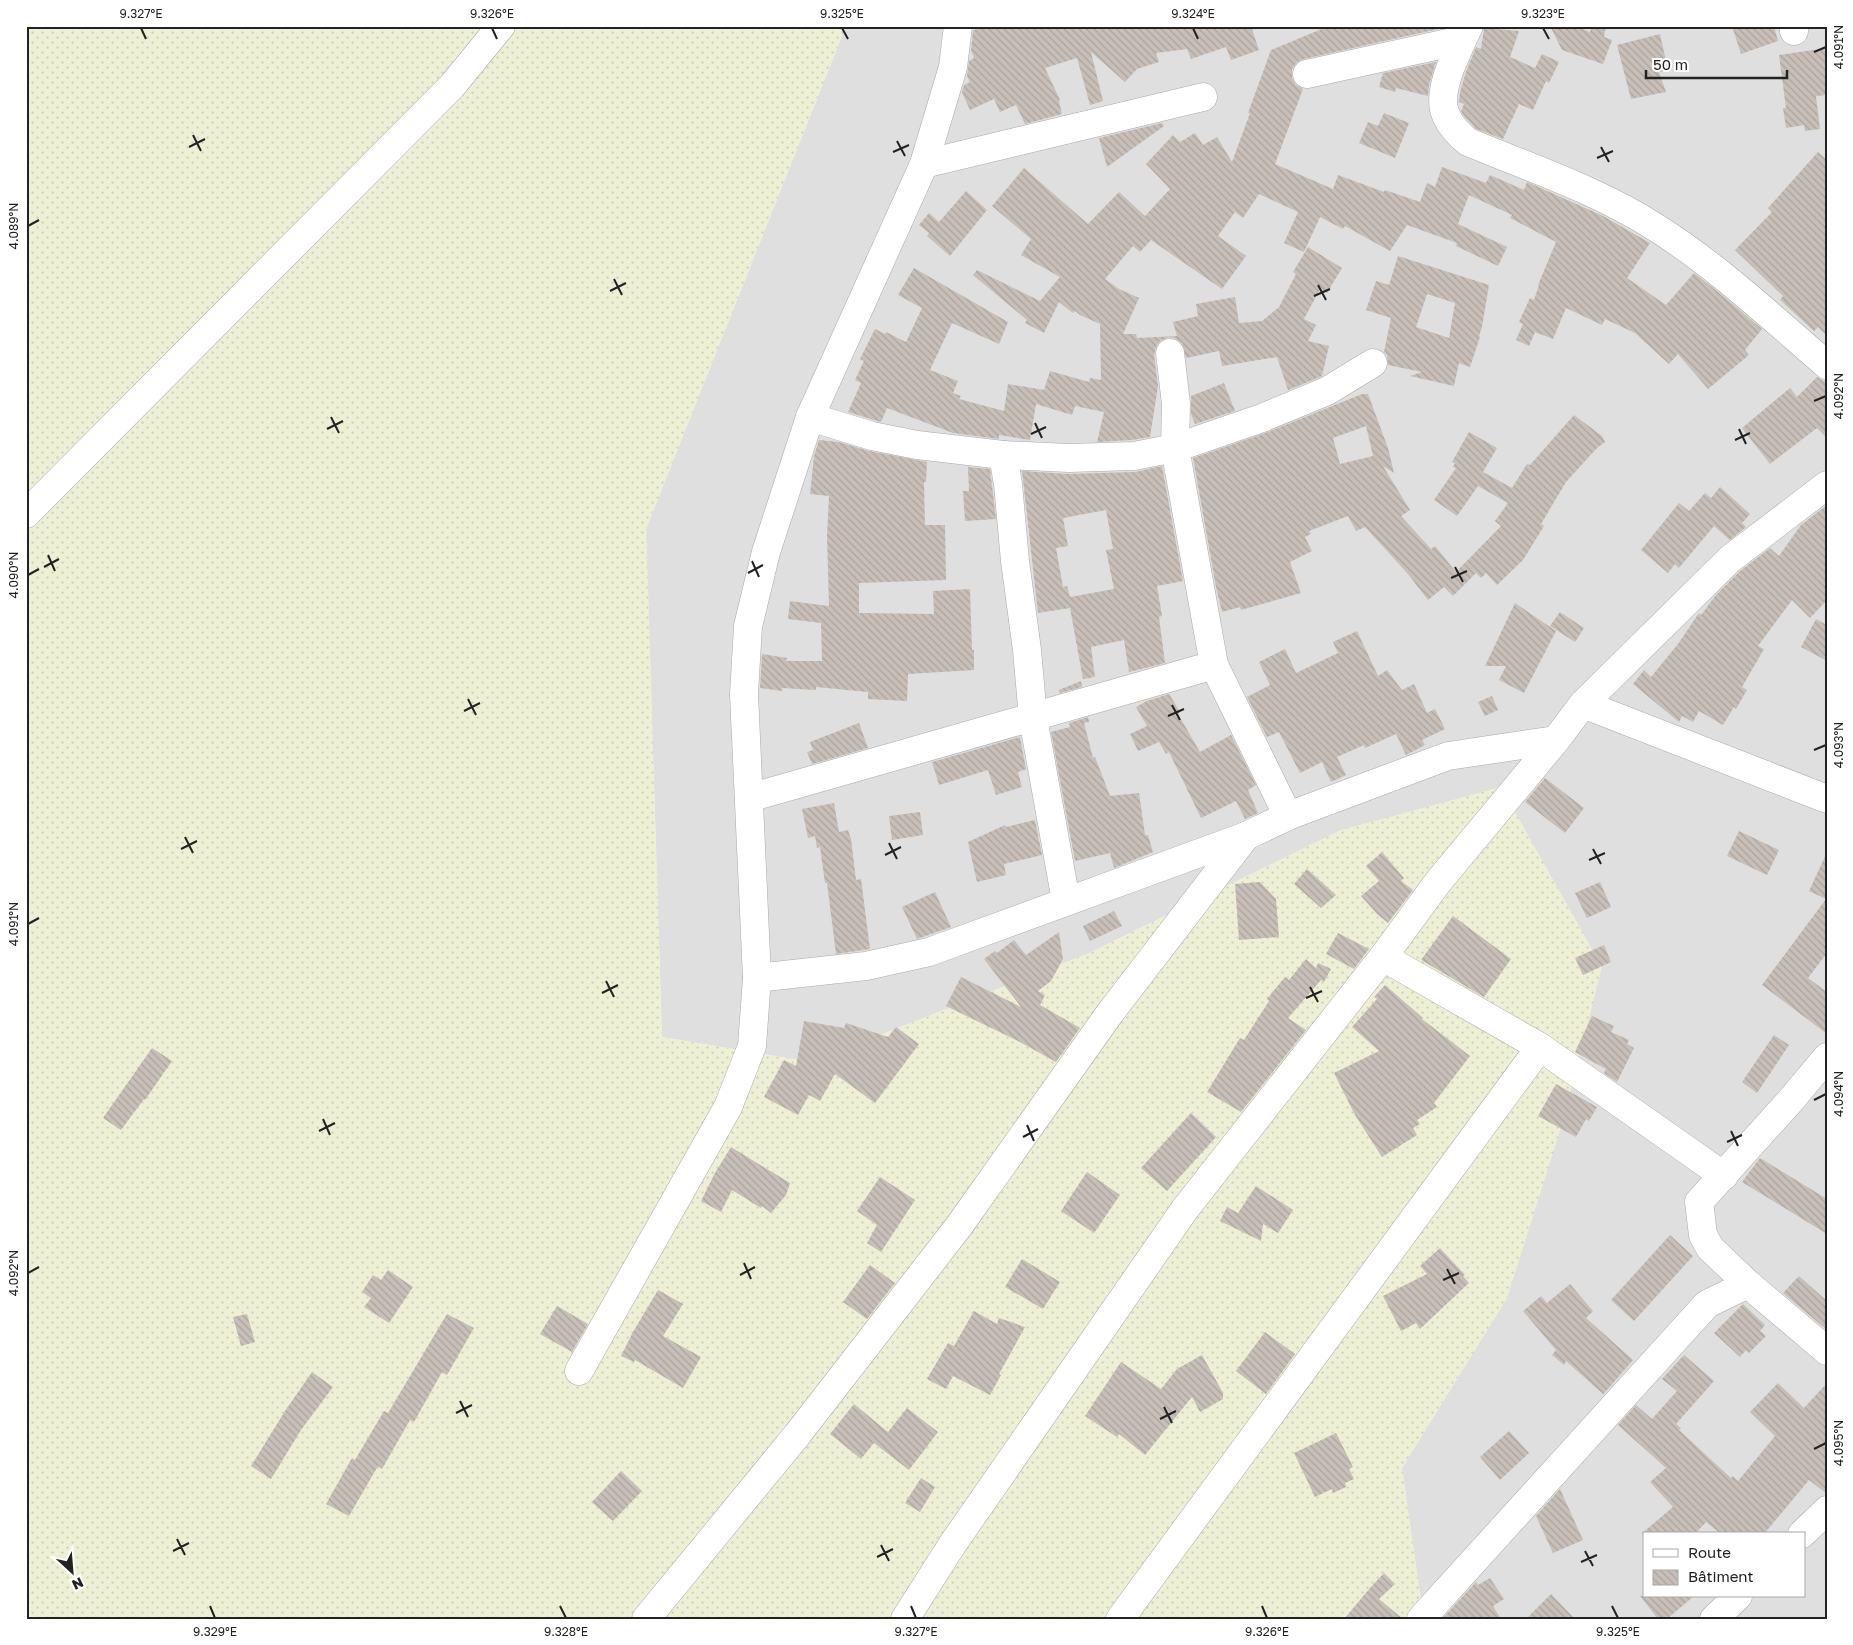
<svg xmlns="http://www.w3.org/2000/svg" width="1853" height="1645" font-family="'Golos Text',sans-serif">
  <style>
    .residential { fill: #e0dfdf; fill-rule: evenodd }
    .farmland { fill: url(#farmland-dots) }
    .building { fill: url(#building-back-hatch); fill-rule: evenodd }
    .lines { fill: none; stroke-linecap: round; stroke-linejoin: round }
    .minor-casing { stroke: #a9a9a9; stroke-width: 29 }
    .minor { stroke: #fff; stroke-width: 28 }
    .ticks { fill: none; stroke: #222; stroke-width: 2 }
    .neatline { fill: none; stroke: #222; stroke-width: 2 }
    .ticks-label { font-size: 12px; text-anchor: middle; fill: #222 }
  </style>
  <defs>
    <pattern id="farmland-dots" width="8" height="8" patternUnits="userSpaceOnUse" patternTransform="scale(1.25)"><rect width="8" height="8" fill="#eef0d5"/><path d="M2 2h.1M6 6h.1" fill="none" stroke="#ccceb7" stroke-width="1.8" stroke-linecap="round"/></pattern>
    <pattern id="building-back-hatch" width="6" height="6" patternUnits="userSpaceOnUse" patternTransform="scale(1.25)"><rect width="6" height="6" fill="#c7bfb8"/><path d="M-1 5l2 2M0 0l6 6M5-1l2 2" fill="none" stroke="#aba49e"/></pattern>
  </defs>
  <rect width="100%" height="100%" fill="#f2efe9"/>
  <path class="residential" d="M 846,26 L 1827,26 L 1827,1619 L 1428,1619 L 1422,1608 L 1402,1468 L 1507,1298 L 1341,830 L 1087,954 L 811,1062 L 662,1037 L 646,529 ZM 1644,1534 L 1804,1534 L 1804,1596 L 1644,1596 Z"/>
  <polygon class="farmland" points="26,26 846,26 646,529 662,1037 811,1062 1087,954 1341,830 1501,787 1602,967 1562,1125 1507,1298 1402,1468 1422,1608 1428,1619 26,1619"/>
  <g class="building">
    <polygon points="982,26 1251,26 1259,50 1231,60 1226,47 1191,59 1187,49 1156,53 1159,62 1137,69 1125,82 1091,52 1103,101 1090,105 1077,58 1045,68 1060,100 1059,101 1062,114 1025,124 1016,105 1000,112 994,99 970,110 962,92 964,85 970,82 967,76 969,61 974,58 971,50 973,31"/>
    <polygon points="1329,26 1447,27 1304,59 1297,62 1292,69 1292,78 1296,85 1303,89 1275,164 1333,189 1338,175 1384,192 1385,190 1420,202 1427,183 1435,187 1442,167 1486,183 1490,175 1524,190 1527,182 1534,185 1603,216 1650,243 1627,278 1666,305 1694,273 1712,287 1762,329 1745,350 1749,355 1708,389 1678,354 1669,364 1635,333 1605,319 1602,325 1566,308 1553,339 1535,332 1529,346 1516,340 1523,324 1519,322 1530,298 1534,300 1539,285 1538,285 1556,242 1510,218 1512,215 1469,195 1458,224 1507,247 1498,266 1456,246 1457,243 1407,225 1390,251 1345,226 1343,229 1320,217 1304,252 1284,243 1298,212 1259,194 1243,218 1235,212 1218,236 1246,256 1222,289 1151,240 1140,252 1133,246 1105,279 1119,289 1139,298 1123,334 1136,334 1137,338 1177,336 1173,322 1198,316 1196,304 1235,297 1239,323 1262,321 1279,307 1296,274 1293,272 1308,247 1342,268 1327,293 1320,289 1304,319 1316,325 1308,341 1329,346 1322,376 1320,377 1288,390 1277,357 1222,366 1219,351 1186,358 1182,343 1176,339 1169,337 1160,341 1156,347 1154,355 1158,386 1150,437 1132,440 1097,442 1104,412 1075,406 1072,415 1036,404 1030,440 999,435 999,439 953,433 887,408 881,422 848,412 861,383 855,380 864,361 860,359 875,329 885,334 886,332 906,342 922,308 898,295 914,268 1008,322 999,344 952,323 930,370 958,381 953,393 961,396 959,399 1004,411 1008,384 1044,390 1050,371 1089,382 1090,378 1101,380 1100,324 1080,315 1075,311 1073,313 1059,302 1044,333 1025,323 1027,320 973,275 977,270 1040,301 1060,277 1021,255 1031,239 992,206 1024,168 1088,224 1119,192 1145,216 1170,189 1146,164 1173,135 1180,142 1195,133 1203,145 1217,137 1232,162 1250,113 1248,113 1271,50"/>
    <polygon points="1550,26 1574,26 1590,32 1592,26 1606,26 1604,37 1612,40 1603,64 1562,50"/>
    <polygon points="1732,26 1774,26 1778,41 1741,54"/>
    <polygon points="1484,28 1519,31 1510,57 1535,68 1542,54 1559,62 1549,83 1546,81 1533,110 1519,104 1503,139 1476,129 1464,116 1461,111 1464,104 1459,102 1460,92 1466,72 1476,47 1481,49"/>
    <polygon points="1660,34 1668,70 1659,72 1666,92 1631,99 1617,45"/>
    <polygon points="1827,48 1827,95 1816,96 1820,129 1805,131 1804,125 1786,128 1783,108 1786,108 1779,55"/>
    <polygon points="1436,62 1429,85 1428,96 1396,88 1395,92 1379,87 1383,73"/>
    <polygon points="1384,113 1409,123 1395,158 1359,143 1368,122 1378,126"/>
    <polygon points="1162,123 1164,126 1107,167 1099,138"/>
    <polygon points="1818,152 1827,160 1827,336 1818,327 1814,331 1780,300 1783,296 1735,250 1772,212 1768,208"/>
    <polygon points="966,191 987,210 950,256 927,236 929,233 919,225 929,213 939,222"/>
    <path d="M 1398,256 L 1489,285 L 1482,327 L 1479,336 L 1480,337 L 1470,367 L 1459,363 L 1454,386 L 1410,376 L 1422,372 L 1388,365 L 1387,355 L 1384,352 L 1391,318 L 1366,310 L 1376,281 L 1389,285 ZM 1427,294 L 1455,303 L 1449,338 L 1416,327 Z"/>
    <polygon points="1817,377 1827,383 1827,438 1817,428 1770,464 1742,428 1790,388 1797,397"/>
    <polygon points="1224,383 1235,411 1195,424 1191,414 1191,396"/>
    <path d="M 1362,394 L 1368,394 L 1388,448 L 1394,473 L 1383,466 L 1410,510 L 1401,516 L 1431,549 L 1435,546 L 1456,572 L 1501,526 L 1495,521 L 1508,503 L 1478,486 L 1457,516 L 1434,500 L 1456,468 L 1453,467 L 1455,463 L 1452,462 L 1469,432 L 1497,448 L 1483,472 L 1512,488 L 1527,464 L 1530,465 L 1574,415 L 1602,436 L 1605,442 L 1597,448 L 1566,482 L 1541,524 L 1544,526 L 1523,560 L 1497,585 L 1486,573 L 1481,578 L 1476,573 L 1453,596 L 1444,587 L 1428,600 L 1408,574 L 1365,527 L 1356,531 L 1348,516 L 1309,531 L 1311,534 L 1305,537 L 1312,551 L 1290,562 L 1301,593 L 1241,610 L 1240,607 L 1222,612 L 1216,587 L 1193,458 L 1268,432 ZM 1366,426 L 1373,456 L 1340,464 L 1333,438 Z"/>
    <polygon points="819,440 839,442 869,451 927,462 926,482 924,482 925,525 945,525 946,580 859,583 859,613 934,614 933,591 970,589 972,650 974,650 974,670 908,674 907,701 868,699 868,692 816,687 816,690 782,688 782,691 760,688 762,654 787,658 786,661 822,661 821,623 788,619 790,601 829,606 827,536 829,496 810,494 814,456"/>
    <path d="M 1162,466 L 1183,581 L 1157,586 L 1162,616 L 1159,617 L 1165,663 L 1129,672 L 1124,640 L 1091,647 L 1095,677 L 1083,679 L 1070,608 L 1038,613 L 1022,471 L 1068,474 L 1135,472 ZM 1106,510 L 1113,549 L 1106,550 L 1114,589 L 1070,597 L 1067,586 L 1063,587 L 1056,548 L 1068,546 L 1063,518 Z"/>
    <polygon points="968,467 990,469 996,519 965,521 963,491 969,491"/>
    <polygon points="1720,487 1750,514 1742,523 1746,527 1730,540 1714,526 1679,568 1675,564 1668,573 1641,550 1679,503 1689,511 1705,493 1711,498"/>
    <polygon points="1827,505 1827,600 1810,618 1792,600 1758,646 1764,649 1742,687 1747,690 1736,709 1734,707 1723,725 1699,711 1693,722 1682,716 1679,722 1633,684 1644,670 1651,677 1678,644 1699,613 1701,615 1716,595 1740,571 1770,548 1779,556 1801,525"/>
    <polygon points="1515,603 1556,631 1524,693 1499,680 1506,666 1485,666"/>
    <polygon points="1560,612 1584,628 1575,642 1550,626"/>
    <polygon points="1816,619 1827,625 1827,661 1801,647"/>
    <polygon points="1357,631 1378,676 1387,670 1402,690 1414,684 1427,713 1435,709 1445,729 1422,740 1425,745 1406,755 1396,734 1365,748 1364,745 1337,757 1346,775 1331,782 1322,762 1300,773 1279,732 1267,737 1247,697 1270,685 1259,662 1285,649 1296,673 1338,653 1333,642"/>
    <polygon points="1081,681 1082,687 1060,693 1059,690"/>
    <polygon points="1169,694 1180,712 1178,714 1200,752 1231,735 1256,785 1248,790 1258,813 1245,819 1236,801 1201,818 1169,752 1166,754 1159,742 1138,751 1130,734 1147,726 1136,707 1147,701"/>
    <polygon points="1492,696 1498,710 1485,716 1478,702"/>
    <polygon points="1088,717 1089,722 1084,723 1093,758 1095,757 1110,796 1139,793 1145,835 1148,835 1153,852 1114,868 1110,853 1075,861 1051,732 1070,727 1069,723"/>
    <polygon points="859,723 868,748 812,764 807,752 813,750 810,742"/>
    <polygon points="1020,737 1026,769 1018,772 1022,787 996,795 988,770 939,785 932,762"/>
    <polygon points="1545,778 1584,808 1565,833 1525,802"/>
    <polygon points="834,803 839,832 848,830 851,839 856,880 861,879 870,949 836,954 827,883 825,883 820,847 817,848 815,836 808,838 802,809"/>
    <polygon points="920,812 923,835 892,840 889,816"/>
    <polygon points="1035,820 1042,855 1004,864 1006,875 977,882 968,842 1005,825 1006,827"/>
    <polygon points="1739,831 1779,850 1767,875 1727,856"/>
    <polygon points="1382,852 1404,878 1401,881 1413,890 1388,923 1377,914 1361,896 1379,881 1366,866"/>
    <polygon points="1827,852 1827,953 1808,978 1827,992 1827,1034 1762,985 1826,899 1809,891"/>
    <polygon points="1307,869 1336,895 1321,908 1294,884"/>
    <polygon points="1260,882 1276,899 1279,937 1239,940 1235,884"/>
    <polygon points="1600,882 1611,907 1587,918 1575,893"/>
    <polygon points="935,892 951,927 917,939 902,907"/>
    <polygon points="1114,911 1122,926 1090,941 1083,926"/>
    <polygon points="1453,916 1511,959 1484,997 1421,960"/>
    <polygon points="1059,932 1063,959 1051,981 1038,991 1045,995 1040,1005 1080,1028 1056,1062 1020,1042 946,1006 961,977 1021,1007 984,959 995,951 997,953 1014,940 1026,955"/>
    <polygon points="1338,933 1369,949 1354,969 1326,954"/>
    <polygon points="1604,945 1611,962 1583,975 1575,958"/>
    <polygon points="1306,959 1316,968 1318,963 1331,969 1324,982 1321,980 1288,1018 1306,1030 1241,1112 1207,1092 1240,1038 1244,1040 1269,1001 1267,999 1285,977 1289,980"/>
    <polygon points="1385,985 1423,1018 1422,1019 1470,1056 1434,1103 1437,1107 1417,1120 1420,1124 1413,1128 1417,1135 1382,1157 1355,1115 1334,1073 1379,1051 1352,1027 1377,999 1374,997"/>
    <polygon points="1592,1016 1614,1026 1611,1032 1629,1040 1627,1044 1634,1048 1617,1082 1604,1073 1606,1069 1575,1052"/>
    <polygon points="804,1021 844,1028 846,1023 888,1037 896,1027 919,1044 875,1103 835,1074 820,1101 809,1095 798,1115 764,1097 784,1060 796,1066"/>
    <polygon points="1774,1035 1789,1045 1757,1093 1742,1082"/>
    <polygon points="152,1048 172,1061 145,1100 144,1099 121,1130 103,1118"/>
    <polygon points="1556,1084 1597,1107 1589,1121 1586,1119 1576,1137 1538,1116"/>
    <polygon points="1191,1113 1216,1137 1167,1191 1141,1168"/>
    <polygon points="731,1147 790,1183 786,1195 771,1213 762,1206 761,1208 732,1190 721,1212 701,1201 715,1173"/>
    <polygon points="1760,1158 1827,1199 1827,1234 1742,1182"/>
    <polygon points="1087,1172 1120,1195 1094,1233 1061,1211"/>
    <polygon points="880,1177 915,1200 881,1252 867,1243 877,1225 857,1211"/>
    <polygon points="1256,1186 1293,1210 1278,1233 1263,1224 1261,1241 1220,1221 1227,1207 1238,1213"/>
    <polygon points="1670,1235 1693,1256 1634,1321 1611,1300"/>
    <polygon points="1440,1248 1465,1275 1463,1276 1469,1283 1420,1329 1416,1323 1401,1331 1383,1296 1427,1274 1420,1266"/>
    <polygon points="1022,1259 1060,1282 1043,1309 1005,1287"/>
    <polygon points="870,1265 895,1283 867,1319 843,1302"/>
    <polygon points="388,1270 413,1287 389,1323 364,1307 371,1298 362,1292 373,1275 381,1280"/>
    <polygon points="1799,1276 1827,1301 1827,1330 1783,1293"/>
    <polygon points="1570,1284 1593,1311 1586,1318 1633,1360 1600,1398 1603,1394 1566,1361 1564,1365 1552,1355 1556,1350 1523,1311 1541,1296 1547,1303"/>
    <polygon points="658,1290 683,1304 663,1336 701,1357 683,1388 635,1360 634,1362 621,1356 633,1332"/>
    <polygon points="1743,1304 1765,1325 1760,1331 1766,1336 1749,1353 1746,1350 1740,1357 1714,1333"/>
    <polygon points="557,1306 588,1324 572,1352 540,1334"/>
    <polygon points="974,1311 997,1324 999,1318 1025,1327 999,1374 1001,1375 990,1395 953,1376 946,1389 927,1379 948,1343 954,1346"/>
    <polygon points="247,1314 255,1342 241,1346 233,1317"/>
    <polygon points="447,1314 474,1328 447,1375 442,1372 414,1422 410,1420 382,1469 378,1466 349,1516 326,1504 352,1458 355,1460 384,1411 388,1413"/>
    <polygon points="1265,1332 1295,1354 1266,1394 1236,1371"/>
    <polygon points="1202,1355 1223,1393 1223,1399 1200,1412 1192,1397 1145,1455 1119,1434 1117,1437 1085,1416 1121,1362 1161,1389 1177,1369"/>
    <polygon points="1684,1355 1714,1381 1676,1424 1681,1428 1679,1430 1731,1478 1733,1476 1738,1481 1775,1436 1750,1412 1778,1383 1804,1408 1827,1383 1827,1494 1809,1480 1764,1534 1721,1534 1706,1522 1695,1534 1641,1534 1673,1507 1650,1482 1666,1468 1618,1425 1636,1405 1652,1419 1677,1391 1662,1379"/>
    <polygon points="312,1372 333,1387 301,1430 271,1479 251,1466 285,1411"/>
    <polygon points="854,1404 888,1432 907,1408 938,1432 909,1470 874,1443 861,1459 830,1434"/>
    <polygon points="1509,1431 1529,1453 1500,1480 1480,1457"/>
    <polygon points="1336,1433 1353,1467 1349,1469 1354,1479 1345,1483 1346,1487 1333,1493 1332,1489 1315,1497 1294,1453"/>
    <polygon points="621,1471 642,1491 613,1521 592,1502"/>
    <polygon points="921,1478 935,1487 920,1512 905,1503"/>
    <polygon points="1560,1489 1583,1540 1553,1553 1536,1516"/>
    <polygon points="1384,1573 1395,1584 1379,1599 1403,1619 1344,1619 1370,1588"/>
    <polygon points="1490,1578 1504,1599 1493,1606 1501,1619 1442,1619 1476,1582 1478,1585"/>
    <polygon points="1551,1594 1575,1619 1526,1619"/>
    <polygon points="1640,1596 1694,1596 1667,1619 1658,1619"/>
  </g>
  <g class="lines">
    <defs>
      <g id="minor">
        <path d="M 1469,26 C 1462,39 1457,53 1451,66 C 1438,100 1439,118 1468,142 C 1531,168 1597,190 1655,227 C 1717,266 1771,317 1827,365"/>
        <polyline points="1794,26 1794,31"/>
        <polyline points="1307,74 1462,40"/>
        <polyline points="924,164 1203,97"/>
        <polyline points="1170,353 1176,404 1175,448 1262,418 1327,391 1373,363"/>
        <polyline points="810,417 872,436 917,445 1003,455"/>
        <polyline points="26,514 452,86 501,26"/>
        <polyline points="1583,704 1827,799"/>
        <polyline points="749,798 1214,665"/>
        <polyline points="1066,901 1033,718 1027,650 1015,561 1008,484 1003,455 1069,458 1134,456 1175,448 1214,665 1288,816"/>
        <polyline points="1383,957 1540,1047 1724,1176"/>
        <polyline points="757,978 866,966 929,952 1246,836 1288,816 1448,756 1556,740"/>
        <polyline points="1827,1057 1791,1100 1699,1202 1703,1235 1710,1248 1748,1284 1827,1351"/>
        <polyline points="579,1371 728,1107 752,1046 757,978 744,694 748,626 766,552 810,417 924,164 953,67 958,26"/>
        <polyline points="1802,1534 1827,1510"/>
        <polyline points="646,1619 797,1435 959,1226 1110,1013 1246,836"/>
        <polyline points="905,1619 952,1545 1185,1209 1383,957 1438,882 1556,740 1583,704 1730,559 1827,485"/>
        <polyline points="1120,1619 1540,1047"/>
        <polyline points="1421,1619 1707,1304 1748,1284"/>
        <polyline points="1714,1619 1738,1596"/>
      </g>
    </defs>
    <use href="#minor" class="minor-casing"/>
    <use href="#minor" class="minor"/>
  </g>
  <path class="ticks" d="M 141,28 L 146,39M 492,28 L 497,39M 842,28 L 848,39M 1193,28 L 1198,39M 1543,28 L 1549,39M 1814,52 L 1826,47M 193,135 L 201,151M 897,141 L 905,156M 189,147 L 205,139M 1601,147 L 1609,162M 893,152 L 909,145M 1597,158 L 1613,151M 28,226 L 39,220M 614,279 L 622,295M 1318,285 L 1326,300M 610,291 L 626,283M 1314,296 L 1330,289M 1814,401 L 1826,396M 331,417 L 339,433M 1035,423 L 1042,438M 327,429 L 343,421M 1739,429 L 1746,444M 1031,434 L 1046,427M 1735,440 L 1750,433M 48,555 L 55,571M 752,561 L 759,577M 44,567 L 59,559M 1455,567 L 1463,582M 748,573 L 763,565M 28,575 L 39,569M 1451,578 L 1467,571M 468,699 L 476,715M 1172,705 L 1180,720M 464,711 L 480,703M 1168,716 L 1184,709M 1814,750 L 1826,745M 185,837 L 193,853M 889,843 L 897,859M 181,849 L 197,841M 1593,849 L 1601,864M 885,855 L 901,847M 1589,860 L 1605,853M 28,924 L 39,918M 606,981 L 614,997M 1310,987 L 1318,1002M 602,993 L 618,985M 1306,998 L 1322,991M 1814,1100 L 1826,1094M 323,1119 L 330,1135M 1027,1125 L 1034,1141M 319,1131 L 335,1123M 1731,1131 L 1738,1146M 1023,1137 L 1038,1129M 1727,1142 L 1742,1135M 744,1263 L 751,1279M 1447,1269 L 1455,1284M 28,1273 L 39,1267M 740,1275 L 755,1267M 1443,1280 L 1459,1273M 460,1401 L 468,1417M 1164,1407 L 1172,1423M 456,1413 L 472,1405M 1160,1419 L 1176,1411M 1814,1449 L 1826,1443M 177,1539 L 185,1555M 881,1545 L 889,1561M 173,1551 L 189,1543M 1585,1551 L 1593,1566M 877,1557 L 893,1549M 1581,1562 L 1597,1555M 210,1606 L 215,1618M 560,1606 L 566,1618M 911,1606 L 916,1618M 1262,1606 L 1267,1618M 1612,1606 L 1618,1618"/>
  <rect width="1853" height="1645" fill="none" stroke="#ffffff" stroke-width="55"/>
  <rect x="1643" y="1532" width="162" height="65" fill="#ffffff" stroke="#a7a7a7"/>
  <rect x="1653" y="1549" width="25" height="8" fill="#ffffff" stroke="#a7a7a7"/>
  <text x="1688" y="1558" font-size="15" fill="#222222">Route</text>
  <rect x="1653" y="1570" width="25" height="15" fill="url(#building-back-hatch)" stroke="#a7a7a7"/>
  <text x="1688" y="1582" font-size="15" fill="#222222">Bâtiment</text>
  <g transform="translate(72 1572) rotate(154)" stroke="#ffffff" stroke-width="4" paint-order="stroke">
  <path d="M0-4L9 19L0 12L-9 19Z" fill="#222222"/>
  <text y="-8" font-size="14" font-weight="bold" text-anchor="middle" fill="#222222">N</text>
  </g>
  <path d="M1646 70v8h141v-8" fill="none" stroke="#222222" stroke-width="2.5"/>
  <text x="1653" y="70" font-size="15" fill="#222222" stroke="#ffffff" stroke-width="4" paint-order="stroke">50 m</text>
  <rect x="28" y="28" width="1798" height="1590" class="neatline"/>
  <g class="ticks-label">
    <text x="141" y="18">9.327°E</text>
    <text x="492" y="18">9.326°E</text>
    <text x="842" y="18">9.325°E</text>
    <text x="1193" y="18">9.324°E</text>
    <text x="1543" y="18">9.323°E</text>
    <text transform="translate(1839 47) rotate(-90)" y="4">4.091°N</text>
    <text transform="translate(14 226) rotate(-90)" y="4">4.089°N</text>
    <text transform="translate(1839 396) rotate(-90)" y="4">4.092°N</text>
    <text transform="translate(14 575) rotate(-90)" y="4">4.090°N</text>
    <text transform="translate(1839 745) rotate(-90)" y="4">4.093°N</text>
    <text transform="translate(14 924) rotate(-90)" y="4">4.091°N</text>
    <text transform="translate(1839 1094) rotate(-90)" y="4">4.094°N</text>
    <text transform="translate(14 1273) rotate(-90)" y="4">4.092°N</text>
    <text transform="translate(1839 1443) rotate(-90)" y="4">4.095°N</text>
    <text x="215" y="1636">9.329°E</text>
    <text x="566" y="1636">9.328°E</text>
    <text x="916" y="1636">9.327°E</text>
    <text x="1267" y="1636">9.326°E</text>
    <text x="1618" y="1636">9.325°E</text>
  </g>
</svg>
